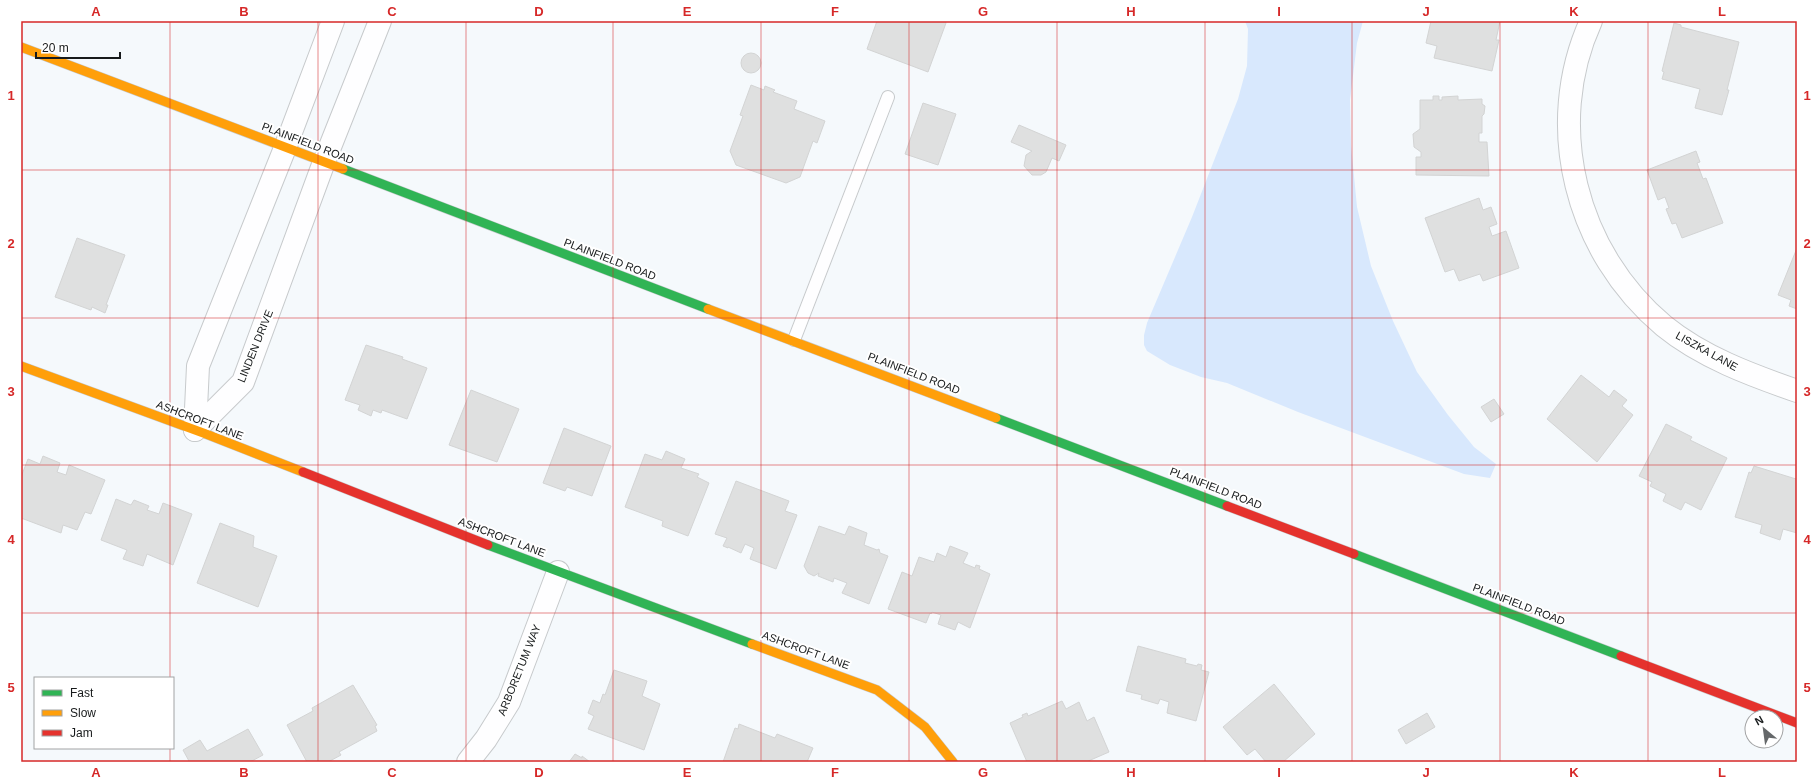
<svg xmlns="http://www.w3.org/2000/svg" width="1818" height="783" font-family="Helvetica,sans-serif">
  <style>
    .water { fill: #d8e8fd }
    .building { fill: #dfe0e0; stroke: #d3d4d4 }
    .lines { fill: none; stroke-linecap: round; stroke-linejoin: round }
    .lane-casing { stroke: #c7cacc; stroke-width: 14 }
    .street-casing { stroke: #c7cacc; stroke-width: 24 }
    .fast-casing { stroke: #c7cacc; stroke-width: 10 }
    .slow-casing { stroke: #c7cacc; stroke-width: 10 }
    .jam-casing { stroke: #c7cacc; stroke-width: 10 }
    .lane { stroke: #fefeff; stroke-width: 12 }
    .street { stroke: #fefeff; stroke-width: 22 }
    .fast { stroke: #30b455; stroke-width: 9 }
    .slow { stroke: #ff9f0a; stroke-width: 9 }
    .jam { stroke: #e5322d; stroke-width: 9 }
    .grid { fill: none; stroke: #d62828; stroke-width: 1; stroke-opacity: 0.55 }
    .labels { text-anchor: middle; stroke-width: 4; stroke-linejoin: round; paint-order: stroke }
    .street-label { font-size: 11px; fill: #171a1b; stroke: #fff }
    .neatline { fill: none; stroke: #d62828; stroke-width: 1.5 }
    .grid-label { font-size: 13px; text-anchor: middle; font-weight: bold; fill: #d62828 }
  </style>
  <rect width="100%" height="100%" fill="#f5f9fc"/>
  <polygon class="water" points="1245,21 1363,21 1357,43 1350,100 1351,145 1357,207 1371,266 1393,321 1417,372 1448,415 1474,447 1496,464 1490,478 1464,474 1298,412 1227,383 1201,377 1170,365 1147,351 1144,345 1144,335 1147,323 1192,217 1238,99 1247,66 1248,29"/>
  <g class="building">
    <polygon points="877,21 945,21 946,23 928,72 867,49"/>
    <polygon points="1431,21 1500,21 1496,40 1499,40 1492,71 1434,58 1437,46 1426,43"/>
    <polygon points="1674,23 1681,25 1681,27 1739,42 1727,90 1729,90 1722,115 1695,108 1700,89 1662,79 1664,72 1662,71"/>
    <circle cx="751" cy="63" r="10"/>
    <polygon points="751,85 764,90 765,86 775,90 773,92 797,101 794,109 825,121 817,143 813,141 800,177 786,183 736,165 730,151 743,116 740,115"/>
    <polygon points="1433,96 1439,96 1439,100 1442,100 1442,97 1458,96 1458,100 1482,99 1482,104 1485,106 1484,114 1482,116 1482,133 1479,133 1479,142 1487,142 1489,176 1416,175 1416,157 1421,157 1421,152 1414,147 1413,134 1420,129 1420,100 1433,100"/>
    <polygon points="923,103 956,114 938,165 905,154"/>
    <polygon points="1019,125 1066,145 1059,161 1052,158 1046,172 1041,175 1032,175 1024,166 1026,155 1032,151 1011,142"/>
    <polygon points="1696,151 1700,162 1697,163 1703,179 1706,178 1723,223 1682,238 1676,223 1672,224 1666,209 1669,208 1665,197 1658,200 1647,170"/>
    <polygon points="1479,198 1483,210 1491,207 1497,224 1489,227 1492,236 1506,231 1519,268 1483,281 1480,274 1459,281 1454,269 1445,272 1425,218"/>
    <polygon points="77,238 125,255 106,305 108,305 105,313 92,307 91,310 55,297"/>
    <polygon points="1797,248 1797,309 1789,306 1791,300 1778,295"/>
    <polygon points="366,345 403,357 402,359 427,368 407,419 382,410 381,413 373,410 371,416 358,410 360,405 345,400"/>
    <polygon points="1581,375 1609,397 1614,390 1627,400 1622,406 1633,415 1597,462 1547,419"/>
    <polygon points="471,390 519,409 497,462 449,445"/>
    <polygon points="1494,399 1504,414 1491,422 1481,407"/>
    <polygon points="1666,424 1692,437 1690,440 1727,458 1701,510 1685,502 1681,510 1663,501 1666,494 1650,486 1652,482 1639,476"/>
    <polygon points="564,428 611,446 592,496 567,487 565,491 543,483"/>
    <polygon points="666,451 685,459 681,468 699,474 697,477 709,483 688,536 662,526 663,521 625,507 645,454 662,460"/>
    <polygon points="43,456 60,463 57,472 66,475 69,465 105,480 91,514 85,512 77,530 63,525 61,533 21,518 21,477 28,459 40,464"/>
    <polygon points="1754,466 1796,479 1797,476 1797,533 1783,529 1780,540 1760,533 1762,525 1735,517 1749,472 1751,473"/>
    <polygon points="736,481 789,501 785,511 797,515 776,569 750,559 754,548 745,544 741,553 728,547 728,548 723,546 727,538 715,534"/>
    <polygon points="116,499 131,505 134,500 149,506 147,510 159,514 163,503 192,514 173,565 147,554 143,566 123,559 127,550 101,540"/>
    <polygon points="220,523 254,536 253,547 277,556 258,607 197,583"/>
    <polygon points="819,526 845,535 849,526 867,533 864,545 877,550 879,549 880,553 888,556 869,604 842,593 847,583 834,578 833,582 818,576 819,573 814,576 808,573 804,566"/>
    <polygon points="950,546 968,553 963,563 975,568 976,565 980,566 979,569 990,574 970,628 958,622 955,630 938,624 941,615 932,612 931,614 930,613 926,623 888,609 902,572 912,576 919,557 934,562 937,553 946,557"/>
    <polygon points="1138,646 1186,659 1185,663 1197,666 1198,664 1202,665 1201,670 1209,672 1196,721 1167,713 1169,702 1160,699 1158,704 1141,699 1142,695 1126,691"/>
    <polygon points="614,670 647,681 642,696 660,704 644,750 588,729 594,716 588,713 593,700 600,703 603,694 605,695"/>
    <polygon points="1274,684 1315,734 1283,762 1266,762 1255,749 1247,755 1223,727"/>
    <polygon points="353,685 377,725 375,726 377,731 339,752 341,755 328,762 307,762 287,725 313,711 312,708"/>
    <polygon points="1062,701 1066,709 1079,702 1087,721 1094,717 1109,752 1086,762 1027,762 1010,723 1023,717 1022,715 1027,713 1028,716"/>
    <polygon points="1427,713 1435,727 1406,744 1398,730"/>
    <polygon points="739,724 775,738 777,734 813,748 807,762 723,762 735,728 738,729"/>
    <polygon points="248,729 263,755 250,762 187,762 189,761 183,750 200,740 207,751"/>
    <polygon points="575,754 582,758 582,756 590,762 569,762"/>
  </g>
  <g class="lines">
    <defs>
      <polyline id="lane" points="794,340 888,97"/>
      <g id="street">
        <path d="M 1591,21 C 1543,126 1576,253 1664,326 C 1702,357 1751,375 1797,391"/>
        <polyline points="195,430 243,382 324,162 380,21"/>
        <polyline points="195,430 198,366 285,148 333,21"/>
        <polyline points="468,762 486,739 509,702 558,572"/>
      </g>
      <g id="fast">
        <polyline points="343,169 708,309"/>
        <polyline points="996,418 1227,506"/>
        <polyline points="488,545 752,644"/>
        <polyline points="1354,554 1621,656"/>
      </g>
      <g id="slow">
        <polyline points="21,47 343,169"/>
        <polyline points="708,309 996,418"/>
        <polyline points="21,366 206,434 303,472"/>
        <polyline points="752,644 877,690 925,727 953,762"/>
      </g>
      <g id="jam">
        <polyline points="303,472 488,545"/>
        <polyline points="1227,506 1354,554"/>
        <polyline points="1621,656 1797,723"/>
      </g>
    </defs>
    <use href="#lane" class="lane-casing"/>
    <use href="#street" class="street-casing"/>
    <use href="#fast" class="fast-casing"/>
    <use href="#slow" class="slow-casing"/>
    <use href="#jam" class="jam-casing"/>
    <use href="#lane" class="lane"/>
    <use href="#street" class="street"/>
    <use href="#fast" class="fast"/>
    <use href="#slow" class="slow"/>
    <use href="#jam" class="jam"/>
  </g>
  <path class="grid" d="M 170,21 L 170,678M 318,21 L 318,762M 466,21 L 466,762M 613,21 L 613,762M 761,21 L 761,762M 909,21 L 909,762M 1057,21 L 1057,762M 1205,21 L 1205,762M 1352,21 L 1352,762M 1500,21 L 1500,762M 1648,21 L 1648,762M 21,170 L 1797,170M 21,318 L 1797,318M 21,465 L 1797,465M 21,613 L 1797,613M 170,748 L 170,762"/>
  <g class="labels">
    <g class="street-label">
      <text transform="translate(308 143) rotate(21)" y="4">PLAINFIELD ROAD</text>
      <text transform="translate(610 259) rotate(21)" y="4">PLAINFIELD ROAD</text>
      <text transform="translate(255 346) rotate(-68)" y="4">LINDEN DRIVE</text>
      <text transform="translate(1707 351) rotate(29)" y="4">LISZKA LANE</text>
      <text transform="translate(914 373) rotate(21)" y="4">PLAINFIELD ROAD</text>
      <text transform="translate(200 420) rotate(21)" y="4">ASHCROFT LANE</text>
      <text transform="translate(1216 488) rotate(21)" y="4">PLAINFIELD ROAD</text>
      <text transform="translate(502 537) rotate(21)" y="4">ASHCROFT LANE</text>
      <text transform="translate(1519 604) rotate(21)" y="4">PLAINFIELD ROAD</text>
      <text transform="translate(806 650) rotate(20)" y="4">ASHCROFT LANE</text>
      <text transform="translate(519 670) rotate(-68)" y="4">ARBORETUM WAY</text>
    </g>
  </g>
  <rect width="1818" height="783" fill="none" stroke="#ffffff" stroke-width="44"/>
  <rect x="34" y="677" width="140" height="72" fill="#ffffff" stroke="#a2a3a4"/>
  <rect x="42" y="690" width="20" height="6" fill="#30b455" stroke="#a2a3a4"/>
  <text x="70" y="697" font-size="12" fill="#171a1b">Fast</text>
  <rect x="42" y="710" width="20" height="6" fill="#ff9f0a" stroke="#a2a3a4"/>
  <text x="70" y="717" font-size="12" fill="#171a1b">Slow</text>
  <rect x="42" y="730" width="20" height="6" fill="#e5322d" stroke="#a2a3a4"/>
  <text x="70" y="737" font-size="12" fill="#171a1b">Jam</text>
  <g transform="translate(1764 729) rotate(331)"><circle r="19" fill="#ffffff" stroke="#a2a3a4"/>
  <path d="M0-3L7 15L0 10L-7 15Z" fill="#65686a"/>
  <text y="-6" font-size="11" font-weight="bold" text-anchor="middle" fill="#171a1b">N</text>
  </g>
  <path d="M36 52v6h84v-6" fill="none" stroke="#171a1b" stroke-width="2"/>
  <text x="42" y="52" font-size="12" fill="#171a1b" stroke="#ffffff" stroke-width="3" paint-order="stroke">20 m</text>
  <rect x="22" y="22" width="1774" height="739" class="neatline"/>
  <g class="grid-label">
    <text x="96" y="16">A</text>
    <text x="244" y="16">B</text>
    <text x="392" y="16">C</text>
    <text x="539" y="16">D</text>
    <text x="687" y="16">E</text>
    <text x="835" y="16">F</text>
    <text x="983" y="16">G</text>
    <text x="1131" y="16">H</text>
    <text x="1279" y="16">I</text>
    <text x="1426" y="16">J</text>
    <text x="1574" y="16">K</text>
    <text x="1722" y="16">L</text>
    <text x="11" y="100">1</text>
    <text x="1807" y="100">1</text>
    <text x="11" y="248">2</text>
    <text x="1807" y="248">2</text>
    <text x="11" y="396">3</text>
    <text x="1807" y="396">3</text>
    <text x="11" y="544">4</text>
    <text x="1807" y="544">4</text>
    <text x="11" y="692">5</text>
    <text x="1807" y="692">5</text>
    <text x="96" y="777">A</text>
    <text x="244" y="777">B</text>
    <text x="392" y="777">C</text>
    <text x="539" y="777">D</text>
    <text x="687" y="777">E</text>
    <text x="835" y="777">F</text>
    <text x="983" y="777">G</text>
    <text x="1131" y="777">H</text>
    <text x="1279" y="777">I</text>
    <text x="1426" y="777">J</text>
    <text x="1574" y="777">K</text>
    <text x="1722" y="777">L</text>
  </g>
</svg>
